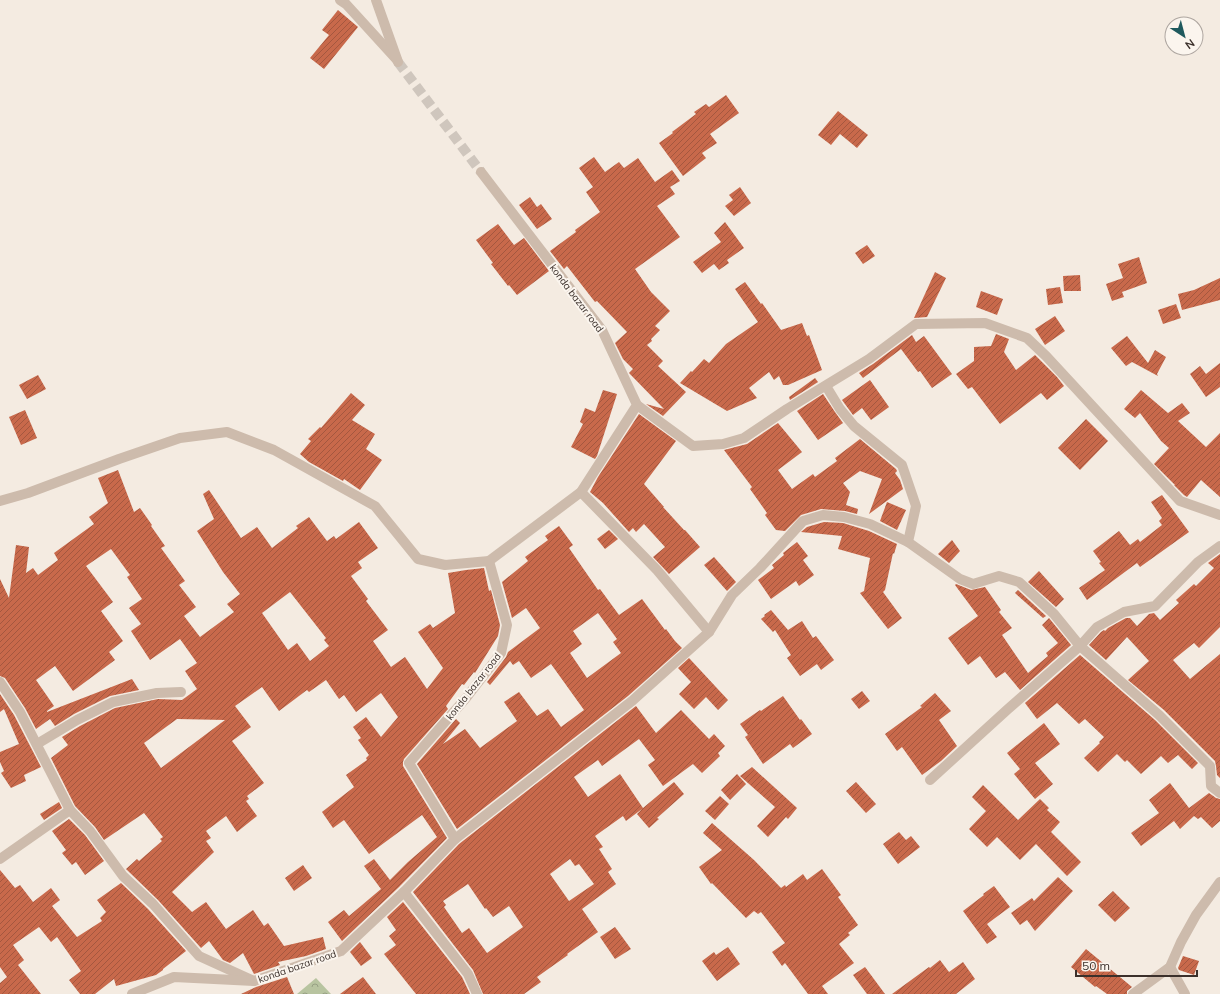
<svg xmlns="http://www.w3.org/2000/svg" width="1220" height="994" font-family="Mulish,sans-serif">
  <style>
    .forest { fill: url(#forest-crowns) }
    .building { fill: url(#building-hatch); fill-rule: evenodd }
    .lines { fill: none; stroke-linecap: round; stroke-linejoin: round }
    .tertiary-tunnel { stroke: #cfc6bd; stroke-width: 10; stroke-dasharray: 10 5; stroke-linecap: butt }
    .minor { stroke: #cdbbac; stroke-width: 10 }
    .tertiary { stroke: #cdbbac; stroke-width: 10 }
    .labels { text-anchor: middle; stroke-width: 4; stroke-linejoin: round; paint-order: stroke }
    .street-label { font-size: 10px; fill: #3b302b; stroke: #fbf5ee }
  </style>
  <defs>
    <pattern id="forest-crowns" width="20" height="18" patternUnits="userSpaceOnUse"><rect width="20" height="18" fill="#b8c4a0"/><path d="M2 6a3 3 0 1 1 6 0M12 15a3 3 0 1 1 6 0" fill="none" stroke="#97a083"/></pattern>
    <pattern id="building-hatch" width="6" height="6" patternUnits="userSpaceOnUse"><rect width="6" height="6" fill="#c8694b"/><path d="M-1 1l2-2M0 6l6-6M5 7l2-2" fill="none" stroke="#a4573f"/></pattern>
  </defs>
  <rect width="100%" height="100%" fill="#f4ebe1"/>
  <polygon class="forest" points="316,978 331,994 297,994"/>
  <g class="building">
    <polygon points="338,10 358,27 324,69 310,58 329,35 322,30"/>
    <polygon points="726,95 739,113 710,134 717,143 702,153 706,158 683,176 659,143 673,133 672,132 696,114 694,112 706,104 709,107"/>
    <polygon points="838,111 868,135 857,148 840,134 831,145 818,135"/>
    <polygon points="594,157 605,172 619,162 624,168 638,158 655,182 672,170 680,181 670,187 675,194 657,206 680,237 635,269 651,292 670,311 655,326 660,330 651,339 652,341 647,345 663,361 658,366 686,392 663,416 646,404 664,409 629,373 633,369 623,359 615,343 627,332 597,301 595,302 567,266 564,269 550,251 576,232 575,230 600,212 586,192 593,187 579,168"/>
    <polygon points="740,187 751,203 734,216 725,206 733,200 729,195"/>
    <polygon points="530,197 537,207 541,204 552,219 537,229 519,205"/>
    <polygon points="725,222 744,248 727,260 729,263 719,270 714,264 702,273 693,262 721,242 714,233"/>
    <polygon points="498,224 514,245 524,238 549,271 517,295 509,285 508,286 491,264 493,263 476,240"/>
    <polygon points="867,245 875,256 863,264 855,253"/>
    <polygon points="1139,257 1147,283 1122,292 1124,297 1112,301 1106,284 1123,278 1118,264"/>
    <polygon points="935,272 946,278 927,317 914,318"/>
    <polygon points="1080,275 1081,291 1064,291 1063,276"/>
    <polygon points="1220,278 1220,300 1182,310 1178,294 1194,290"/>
    <polygon points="745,282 761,304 762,303 781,330 802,323 807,336 809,335 822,370 788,385 783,385 779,376 774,380 769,372 749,388 757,398 727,411 680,383 691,371 692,372 704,359 709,363 726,344 758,322 735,289"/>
    <polygon points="1060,287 1063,303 1048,305 1046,289"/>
    <polygon points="981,291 1003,299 997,315 976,307"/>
    <polygon points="1176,304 1181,318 1163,324 1158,310"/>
    <polygon points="1055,316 1065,331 1045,345 1035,329"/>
    <polygon points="996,334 1009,339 1004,352 1016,370 1035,355 1057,377 1064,386 1047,400 1041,393 1000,424 972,387 968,389 956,374 974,361 974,347 991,346"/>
    <polygon points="912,335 916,342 924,336 952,374 932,388 920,371 918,372 901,349 863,378 859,373 873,364"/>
    <polygon points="1127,336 1148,363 1155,350 1166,357 1157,374 1158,376 1132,362 1126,366 1111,348"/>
    <polygon points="1220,363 1220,387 1206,397 1190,374 1200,366 1206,374"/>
    <polygon points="38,375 46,389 27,399 19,385"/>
    <polygon points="815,378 818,382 790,400 789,397"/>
    <polygon points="870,380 889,407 871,420 862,408 853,415 842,400"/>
    <polygon points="603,390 617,394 597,456 595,459 571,447 583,424 580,422 585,408 595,412"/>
    <polygon points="1141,390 1168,413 1182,403 1190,413 1178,421 1206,447 1220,433 1220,497 1201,480 1187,497 1184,495 1174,485 1175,485 1154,464 1169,448 1161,441 1140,413 1135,418 1124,409"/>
    <polygon points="351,393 365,405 352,420 375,434 366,449 382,460 360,490 344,479 343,481 309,462 300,454 311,441 308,439 320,427 321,428"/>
    <polygon points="823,394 835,412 843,423 818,440 797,411"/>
    <polygon points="25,410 37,438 21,445 9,417"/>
    <polygon points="639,414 676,441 644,484 664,507 663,507 684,530 685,530 700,547 669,574 653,557 665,547 644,524 636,532 633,528 629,532 603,503 590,492 598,477"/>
    <polygon points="1086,419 1108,441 1080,470 1058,448"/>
    <polygon points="778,423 802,452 778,470 792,489 813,474 815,477 837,461 835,458 860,439 896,469 897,471 895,473 900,480 903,489 869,514 882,479 860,471 843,483 850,492 846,505 858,509 857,514 845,511 821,509 801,515 785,531 776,530 765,515 767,513 750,489 752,487 724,450 747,444"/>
    <path d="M 118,470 L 134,512 L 140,508 L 152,525 L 151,526 L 165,546 L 161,548 L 185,581 L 179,585 L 196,607 L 184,616 L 200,637 L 234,612 L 227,604 L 240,594 L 223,572 L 197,531 L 214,519 L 203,494 L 209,490 L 241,538 L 257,527 L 272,548 L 298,528 L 296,526 L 309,517 L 327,541 L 334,536 L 336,539 L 359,522 L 378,548 L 358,562 L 362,568 L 351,576 L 368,599 L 366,601 L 388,630 L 373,641 L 391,667 L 405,657 L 427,689 L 443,668 L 418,632 L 430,624 L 433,628 L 455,613 L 448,573 L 466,570 L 484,568 L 489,591 L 491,590 L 500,625 L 498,636 L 475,673 L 474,672 L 464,685 L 462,684 L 446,706 L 448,709 L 404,759 L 403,762 L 403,766 L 447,838 L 399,887 L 342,941 L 328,922 L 344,910 L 349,916 L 381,889 L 364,866 L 374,859 L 390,880 L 408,862 L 437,837 L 422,815 L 369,854 L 344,820 L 333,828 L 322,812 L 354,787 L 346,775 L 367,760 L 366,758 L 369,755 L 358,740 L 361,738 L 353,727 L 366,717 L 381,737 L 398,717 L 381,693 L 356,712 L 344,695 L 339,699 L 326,680 L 309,692 L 307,690 L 279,711 L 262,687 L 235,706 L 251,727 L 232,741 L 264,783 L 247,796 L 249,799 L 246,801 L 257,816 L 237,832 L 226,816 L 206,831 L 211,838 L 206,841 L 214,852 L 172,892 L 192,912 L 206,902 L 226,929 L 253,910 L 264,926 L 268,923 L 284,946 L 323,937 L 326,949 L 306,956 L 278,962 L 280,965 L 254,974 L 243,953 L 230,963 L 223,960 L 209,941 L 201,948 L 158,900 L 126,869 L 137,859 L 139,861 L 162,841 L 160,839 L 163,837 L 144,813 L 104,840 L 95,827 L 75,806 L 51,758 L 68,745 L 62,737 L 80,726 L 115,708 L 158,699 L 182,700 L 197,689 L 185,671 L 197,663 L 180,639 L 150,660 L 131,631 L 141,624 L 129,608 L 142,599 L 127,577 L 130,575 L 111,549 L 86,566 L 113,602 L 101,611 L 123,641 L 109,652 L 115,660 L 73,691 L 55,666 L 36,680 L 54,706 L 47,711 L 47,712 L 132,679 L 139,690 L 110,696 L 74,714 L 55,726 L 50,719 L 36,729 L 25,708 L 5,678 L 0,676 L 0,579 L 9,598 L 16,545 L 29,547 L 26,573 L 33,568 L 38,575 L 58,560 L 54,553 L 94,524 L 89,517 L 108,503 L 98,478 ZM 290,592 L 326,638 L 324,640 L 329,646 L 310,661 L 297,643 L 288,650 L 262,613 ZM 177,719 L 225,720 L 161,768 L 144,743 Z"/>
    <polygon points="1162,495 1189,532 1140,567 1137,563 1087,600 1079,588 1105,570 1099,563 1101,562 1093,551 1119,531 1130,545 1138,539 1140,542 1162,525 1159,521 1162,518 1151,502"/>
    <polygon points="887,502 906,510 897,530 880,521"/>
    <polygon points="824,522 843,523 869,531 897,544 894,554 893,553 885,590 883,592 902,618 888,629 860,593 864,591 870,558 838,549 842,536 801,532 807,527"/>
    <path d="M 559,526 L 573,545 L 569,548 L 598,590 L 600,589 L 619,615 L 642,599 L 665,630 L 666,629 L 675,641 L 682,648 L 628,696 L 457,829 L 417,764 L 456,719 L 460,723 L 443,744 L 465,729 L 480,748 L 517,721 L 504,702 L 519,692 L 537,716 L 548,709 L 561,727 L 584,710 L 551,664 L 531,678 L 519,661 L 513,665 L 510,661 L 490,685 L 487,682 L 506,657 L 508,652 L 540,628 L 526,608 L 512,618 L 502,582 L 528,561 L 525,557 L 548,540 L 545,536 ZM 598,613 L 617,639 L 613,642 L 621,653 L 587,678 L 570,653 L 582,644 L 573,631 Z"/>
    <polygon points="609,530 618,539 605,549 597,539"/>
    <polygon points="952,540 960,551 949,563 938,554"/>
    <polygon points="797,542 808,556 803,560 814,575 799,586 796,581 771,599 758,580 774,568 772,565 784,555 783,553"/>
    <polygon points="1220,554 1220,627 1199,648 1194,643 1173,660 1190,679 1220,654 1220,778 1217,775 1216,766 1215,761 1164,710 1128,680 1149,661 1127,637 1106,660 1089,645 1101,632 1104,630 1105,631 1108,628 1126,618 1130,618 1137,626 1149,614 1154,613 1160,620 1179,603 1176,600 1194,584 1196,586 1214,568 1208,563"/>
    <polygon points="714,557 736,582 727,591 704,565"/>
    <polygon points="1039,571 1064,599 1056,607 1028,582"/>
    <polygon points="956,584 971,590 985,587 1001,610 999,612 1012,628 1002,635 1028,673 1048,656 1046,653 1058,643 1042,625 1049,618 1071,645 1020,690 1005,672 996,678 980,656 968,665 948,638 978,616 955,585"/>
    <polygon points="1018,590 1046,616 1043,618 1015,593"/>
    <polygon points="771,610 788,630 802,621 813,638 816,636 834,660 821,670 817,664 800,676 787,658 791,655 775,630 773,632 761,619 765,616 764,615"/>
    <polygon points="1080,655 1155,720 1198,763 1192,769 1178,755 1168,763 1161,756 1141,774 1127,760 1125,762 1117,754 1098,772 1084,758 1100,743 1099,742 1104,737 1085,719 1079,724 1057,703 1037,719 1025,703"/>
    <polygon points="689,658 728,700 718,710 706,697 694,709 679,694 691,682 678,668"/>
    <polygon points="862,691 870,701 859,709 851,699"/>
    <polygon points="935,693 951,711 939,720 957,746 941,761 922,775 902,747 897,751 885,734 922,707 920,706"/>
    <polygon points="0,694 14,715 41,767 24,775 26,781 11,788 1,773 4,771 0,762 0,752 19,744 4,709 0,712"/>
    <polygon points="783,696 800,720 801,719 812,734 793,748 790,744 763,764 745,737 748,735 740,724 760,710 761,711"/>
    <path d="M 636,706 L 656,733 L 681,710 L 709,739 L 714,734 L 725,746 L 718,753 L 720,756 L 702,773 L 693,764 L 663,786 L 648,765 L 655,760 L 639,739 L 602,766 L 598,760 L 574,777 L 588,797 L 620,774 L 643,808 L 674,782 L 684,794 L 657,818 L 659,819 L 649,828 L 637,814 L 642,809 L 626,821 L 623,816 L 595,836 L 603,847 L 599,849 L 612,869 L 608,872 L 616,884 L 582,909 L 598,932 L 567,954 L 568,955 L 537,977 L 541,982 L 524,994 L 483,994 L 473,970 L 413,892 L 459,844 ZM 570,859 L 575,866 L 579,864 L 594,884 L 569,901 L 550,874 ZM 468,884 L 485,909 L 486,908 L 493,917 L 509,906 L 523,927 L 487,953 L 469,928 L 462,933 L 444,907 L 446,905 L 443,901 Z"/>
    <polygon points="1044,723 1060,744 1035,763 1053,784 1035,799 1014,774 1020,769 1007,753"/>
    <polygon points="752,767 797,808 788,819 786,817 768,837 757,826 775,807 740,776"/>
    <polygon points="737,774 746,784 730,800 721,790"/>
    <polygon points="856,782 876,804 866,813 846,791"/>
    <polygon points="1170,783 1189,808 1209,793 1216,798 1220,799 1220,821 1212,828 1201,817 1198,819 1194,816 1180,829 1174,821 1141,846 1131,833 1159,813 1149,800"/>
    <polygon points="983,785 1018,820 1040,799 1049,808 1047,810 1060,822 1051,832 1081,862 1067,876 1036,844 1020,860 997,837 987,847 969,829 986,811 972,797"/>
    <polygon points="720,796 729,804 715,820 705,811"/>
    <polygon points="59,802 62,808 44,820 40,814"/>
    <polygon points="69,819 85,835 104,861 85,875 76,862 72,865 62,853 66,850 52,831"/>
    <polygon points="712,823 754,860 781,888 785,885 786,887 803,874 807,880 822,869 841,895 838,897 858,925 848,933 850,935 839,944 854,963 822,986 828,994 808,994 785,963 782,966 772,952 785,943 761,912 758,914 754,911 746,918 712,883 711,884 699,867 722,850 703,833"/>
    <polygon points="899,832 906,840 911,836 920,847 898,864 883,844"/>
    <polygon points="303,865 312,878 294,891 285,878"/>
    <polygon points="0,870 15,888 20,885 33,902 51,888 60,900 52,906 77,937 102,921 100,918 106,912 97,900 121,883 148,909 186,951 163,969 163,970 156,975 116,986 114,979 95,994 80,994 69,980 81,971 57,937 51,942 39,927 13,945 24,960 18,965 41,994 0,994 0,983 7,977 0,967"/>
    <polygon points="1058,877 1073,891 1035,931 1027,920 1020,925 1011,913 1032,898 1034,901"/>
    <polygon points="994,886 1010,907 987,924 997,937 987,944 963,911 984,895 983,894"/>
    <polygon points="1113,891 1130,908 1115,922 1098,905"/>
    <polygon points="403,902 462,977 470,994 416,994 384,954 396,945 389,936 396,930 387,917"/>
    <polygon points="615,927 631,949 615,959 600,937"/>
    <polygon points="360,942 372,958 361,966 350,952"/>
    <polygon points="728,947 740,964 717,981 702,961 714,952 716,955"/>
    <polygon points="1086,949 1132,987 1127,991 1127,994 1107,994 1096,986 1095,987 1071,967"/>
    <polygon points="1183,956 1199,961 1194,975 1179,970 1178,968"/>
    <polygon points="940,960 949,972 963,962 975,979 956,994 892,994 929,967 930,968"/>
    <polygon points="865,967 885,994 867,994 853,975"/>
    <polygon points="287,977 294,994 241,994 256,987"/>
    <polygon points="363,977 376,994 340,994"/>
  </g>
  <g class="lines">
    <polyline class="tertiary-tunnel" points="398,62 481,172"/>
    <g class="minor">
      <polyline points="340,0 346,4 397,60"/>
      <polyline points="826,386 840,409 854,426 902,465 916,506 908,542 960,579 973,584 999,576 1019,582 1054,614 1080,646 1097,627 1124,612 1155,606 1198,562 1220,546"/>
      <polyline points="637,405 693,446 723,444 744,438 787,409 869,359 916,324 985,323 1027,338 1046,356 1180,501 1220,515"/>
      <polyline points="581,492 657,570 709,632"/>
      <polyline points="0,501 28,493 119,459 180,438 227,432 274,450 375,506 418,559 445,565 489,561"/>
      <polyline points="0,682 20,712 70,810 90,831 123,876 153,904 199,956 254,981"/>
      <polyline points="37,744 77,720 113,702 157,693 181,692"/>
      <polyline points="930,780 1008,709 1080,646 1159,715 1210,766 1211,786 1220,793"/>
      <polyline points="455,839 632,701 709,632 732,595 760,568 803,521 823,515 844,517 870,524 908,542"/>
      <polyline points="0,859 70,810"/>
      <polyline points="404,892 468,974 477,994"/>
      <polyline points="1170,967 1185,994"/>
      <polyline points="1133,994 1170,967 1181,942 1196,915 1220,882"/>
    </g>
    <g class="tertiary">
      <polyline points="376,0 398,62"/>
      <polyline points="132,994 174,977 254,981 341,951 404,892 455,839 409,763 466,698 501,653 507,625 489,561 581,492 637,405 602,330 481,172"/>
    </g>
  </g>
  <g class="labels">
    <g class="street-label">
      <text transform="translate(577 298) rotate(53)" y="4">konda bazar road</text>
      <text transform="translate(473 686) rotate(-52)" y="4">konda bazar road</text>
      <text transform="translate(297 966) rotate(-19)" y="4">konda bazar road</text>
    </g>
  </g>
  <g transform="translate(1184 36) rotate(144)"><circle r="19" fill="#fbf5ee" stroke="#aea6a0"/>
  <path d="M0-3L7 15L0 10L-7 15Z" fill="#1f5a5e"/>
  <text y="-6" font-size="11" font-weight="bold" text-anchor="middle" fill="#3b302b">N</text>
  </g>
  <path d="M1076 970v6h121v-6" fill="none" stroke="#3b302b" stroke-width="2"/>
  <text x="1082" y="970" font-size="12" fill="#3b302b" stroke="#fbf5ee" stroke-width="3" paint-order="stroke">50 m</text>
</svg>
